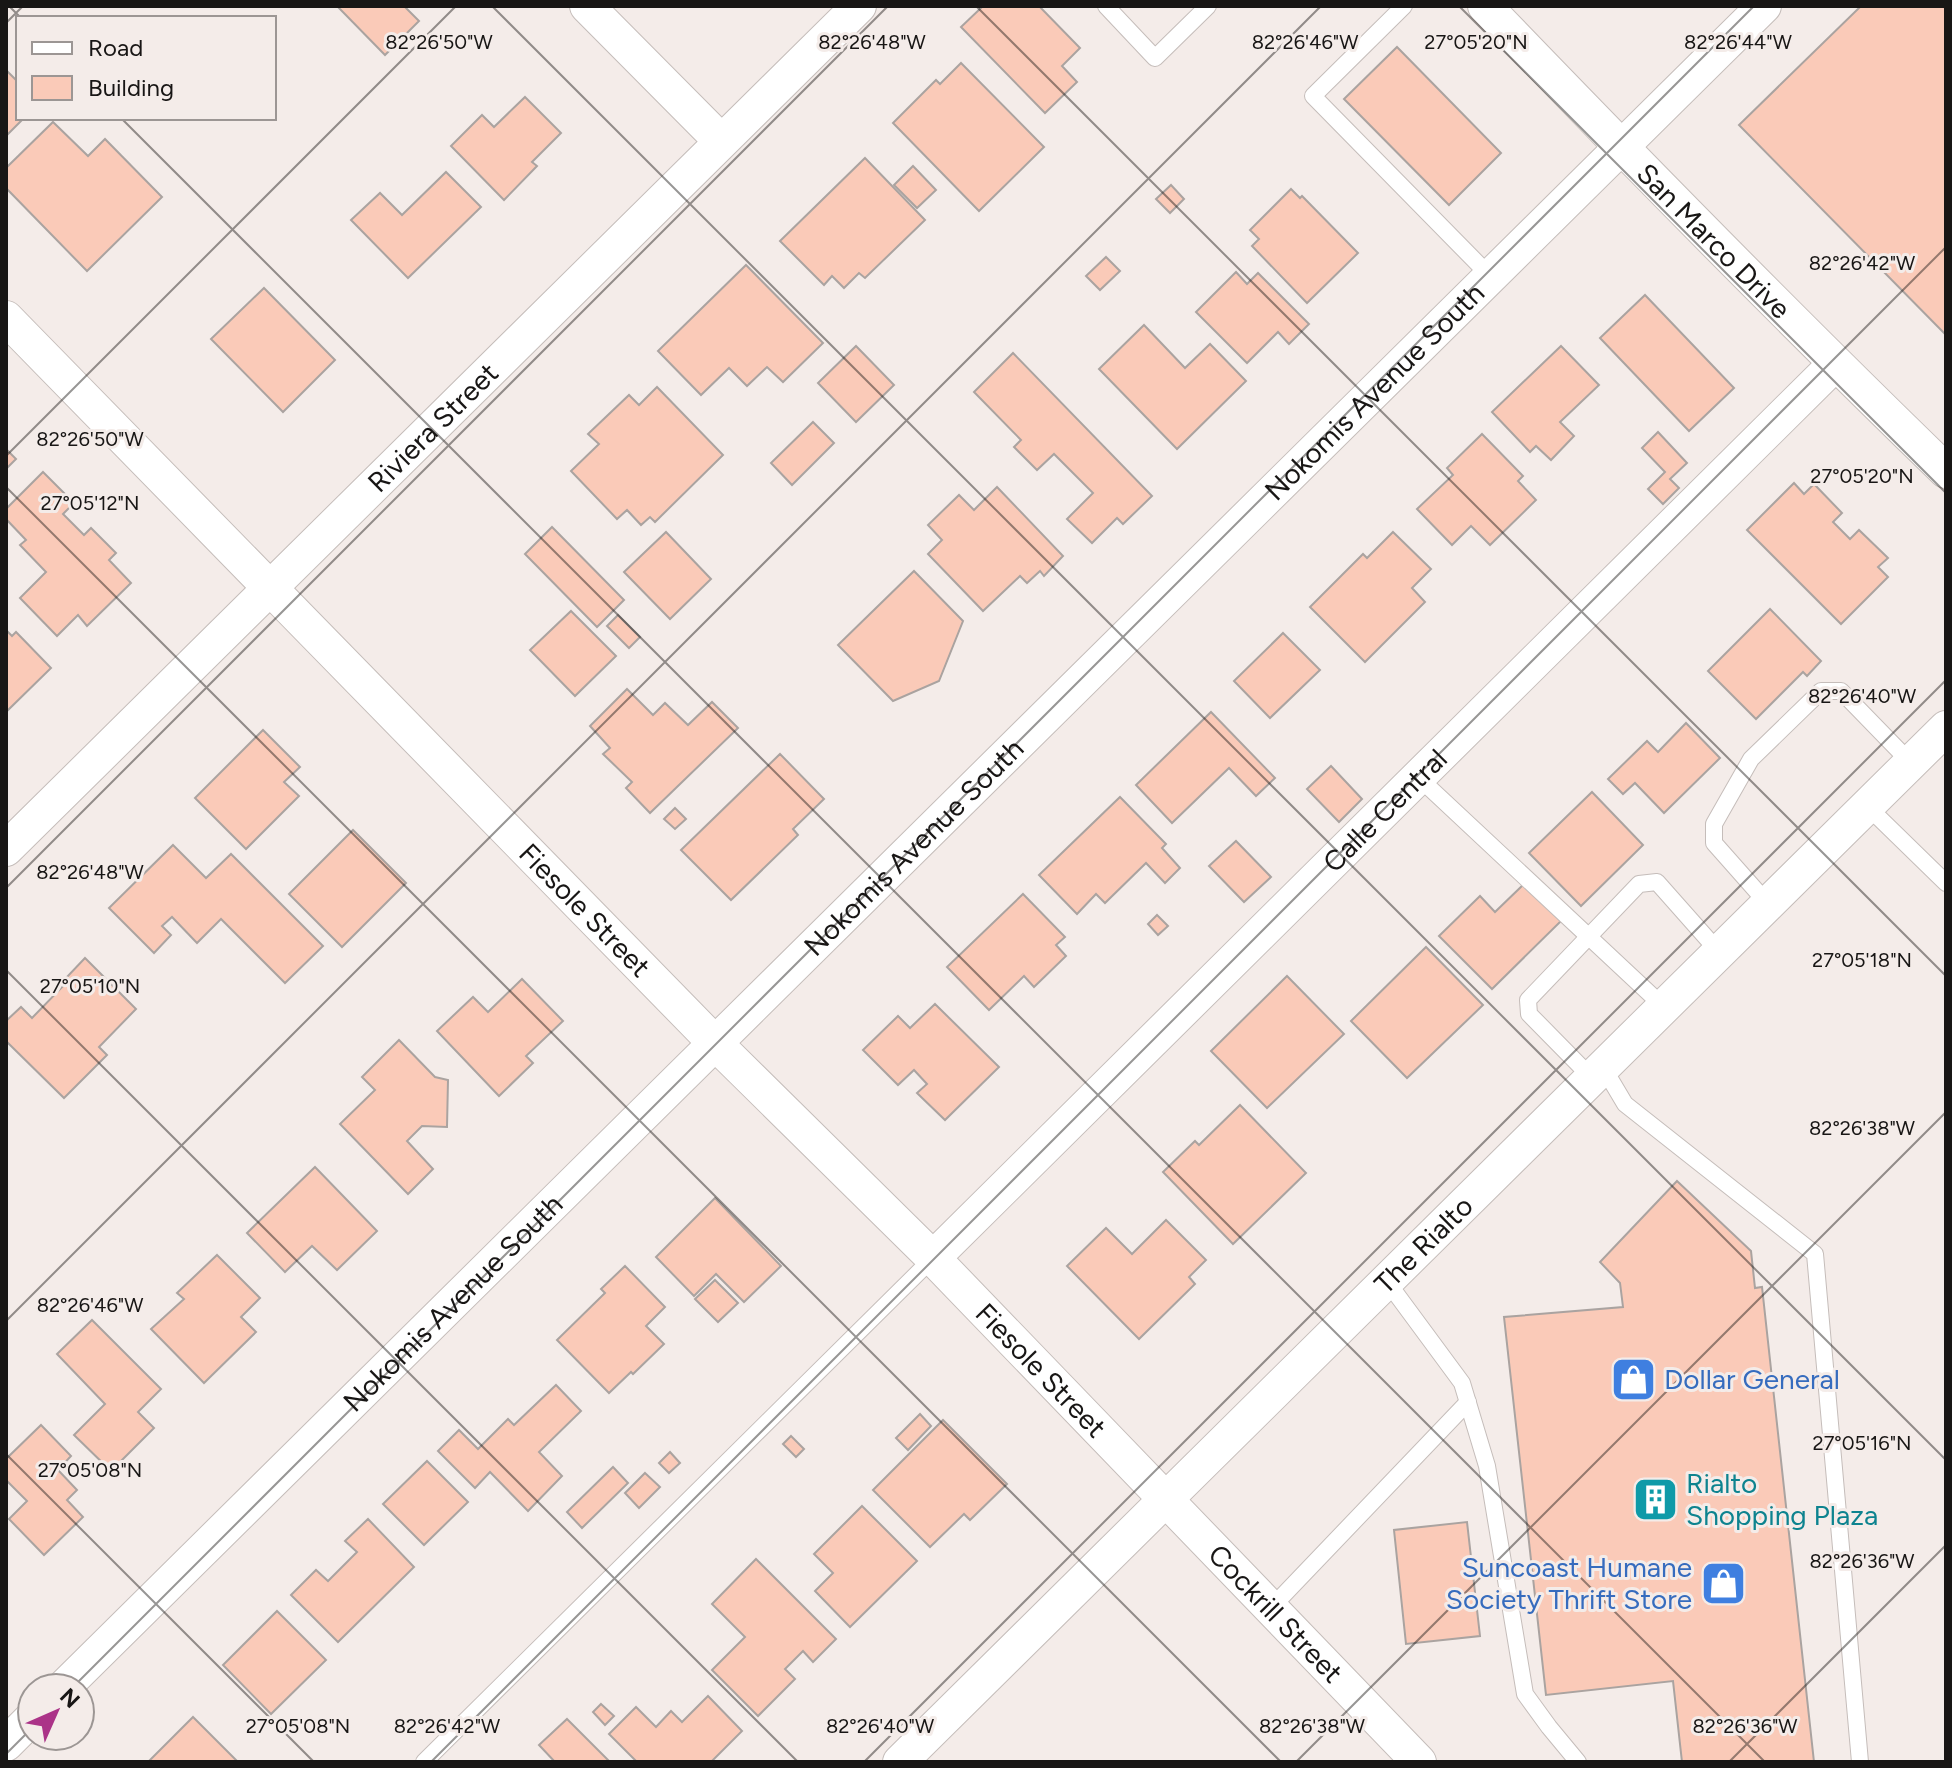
<svg xmlns="http://www.w3.org/2000/svg" width="1952" height="1768" font-family="Figtree,sans-serif">
  <style>
    .building { fill: #facab8; stroke: #aaa3a0; stroke-width: 2 }
    .lines { fill: none; stroke-linecap: round; stroke-linejoin: round }
    .lane-casing { stroke: #c5bdba; stroke-width: 18 }
    .street-casing { stroke: #c5bdba; stroke-width: 36 }
    .lane { stroke: #fff; stroke-width: 16 }
    .street { stroke: #fff; stroke-width: 34 }
    .ticks { fill: none; stroke: #181615; stroke-width: 2; stroke-opacity: 0.45 }
    .labels { text-anchor: middle; stroke-width: 6; stroke-linejoin: round; paint-order: stroke }
    .street-label { font-size: 28px; fill: #181615; stroke: #f4ece9 }
    .shop-label { font-size: 28px; fill: #366cbe; stroke: #f4ece9; text-anchor: start }
    .culture-label { font-size: 28px; fill: #0d838f; stroke: #f4ece9; text-anchor: start }
    .ticks-label { font-size: 20px; text-anchor: middle; fill: #181615; stroke: #f4ece9; stroke-width: 6; stroke-linejoin: round; paint-order: stroke }
  </style>
  <rect width="100%" height="100%" fill="#f4ece9"/>
  <g class="building">
    <polygon points="337,6 404,6 419,21 385,55"/>
    <polygon points="983,6 1039,6 1080,48 1062,66 1077,82 1045,113 961,27"/>
    <polygon points="1861,6 1946,6 1946,335 1739,125"/>
    <polygon points="1397,47 1501,153 1449,205 1344,99"/>
    <polygon points="961,63 1044,147 979,211 893,123 936,80 940,84"/>
    <polygon points="6,70 18,82 18,118 24,118 6,136"/>
    <polygon points="525,97 561,133 532,162 537,166 504,200 451,146 482,115 494,127"/>
    <polygon points="53,122 88,156 105,139 162,197 87,271 6,188 6,168"/>
    <polygon points="865,158 925,220 865,278 859,273 844,288 832,276 824,285 780,241"/>
    <polygon points="913,166 936,190 917,208 894,185"/>
    <polygon points="446,172 481,207 408,278 351,220 380,193 402,215"/>
    <polygon points="1171,185 1184,199 1170,213 1156,199"/>
    <polygon points="1291,189 1300,198 1302,196 1358,253 1307,303 1252,246 1259,239 1250,230"/>
    <polygon points="1106,257 1120,271 1100,290 1086,276"/>
    <polygon points="746,265 823,343 783,382 767,367 747,386 729,368 701,395 658,351"/>
    <polygon points="1236,272 1247,284 1258,273 1309,324 1289,344 1278,332 1247,363 1196,312"/>
    <polygon points="264,288 335,360 283,412 211,339"/>
    <polygon points="1645,295 1734,388 1689,431 1600,338"/>
    <polygon points="1144,325 1185,368 1210,344 1246,381 1177,449 1099,369"/>
    <polygon points="856,346 894,385 856,422 818,383"/>
    <polygon points="1561,346 1599,385 1560,422 1574,436 1551,460 1536,446 1530,452 1492,412"/>
    <polygon points="1013,353 1152,496 1123,524 1117,518 1092,543 1067,519 1093,493 1054,454 1037,470 1014,447 1021,440 974,392"/>
    <polygon points="657,387 723,455 655,522 650,517 641,525 627,510 617,519 571,471 599,444 588,434 629,395 639,405"/>
    <polygon points="813,422 834,443 792,485 771,463"/>
    <polygon points="1658,432 1687,463 1670,479 1679,488 1663,504 1648,489 1665,472 1642,448"/>
    <polygon points="1482,434 1523,476 1518,481 1536,500 1490,545 1471,526 1452,545 1417,509 1453,475 1447,468"/>
    <polygon points="6,449 16,459 6,469"/>
    <polygon points="43,472 74,503 63,514 84,535 91,528 116,553 109,560 131,583 87,626 78,615 57,636 20,598 46,572 20,545 26,540 6,519 6,509"/>
    <polygon points="1794,483 1804,494 1814,484 1842,513 1833,522 1850,539 1859,530 1888,558 1878,567 1888,577 1841,624 1747,530"/>
    <polygon points="997,487 1063,556 1044,576 1040,571 1027,583 1020,576 983,611 928,554 942,540 928,525 959,495 974,510"/>
    <polygon points="552,527 624,600 597,627 525,554"/>
    <polygon points="666,532 711,579 670,619 624,572"/>
    <polygon points="1393,532 1431,569 1412,588 1425,602 1365,662 1310,607 1363,554 1367,558"/>
    <polygon points="914,571 963,621 939,681 893,701 838,645"/>
    <polygon points="1770,609 1821,661 1807,676 1803,672 1756,719 1708,671"/>
    <polygon points="571,611 616,656 575,696 530,650"/>
    <polygon points="618,615 640,637 629,648 607,626"/>
    <polygon points="6,630 12,636 16,632 51,668 6,712"/>
    <polygon points="1283,633 1320,670 1270,718 1234,681"/>
    <polygon points="627,689 653,715 665,703 688,725 712,702 738,728 650,813 626,788 632,782 603,754 610,748 590,726"/>
    <polygon points="1211,712 1275,778 1256,796 1229,768 1172,823 1136,785"/>
    <polygon points="1686,723 1720,758 1664,813 1635,783 1623,794 1608,779 1647,741 1658,752"/>
    <polygon points="263,730 300,767 284,782 299,796 246,849 195,798"/>
    <polygon points="780,754 824,799 793,829 798,835 731,900 681,850"/>
    <polygon points="1331,766 1362,799 1339,822 1307,789"/>
    <polygon points="1592,792 1643,845 1581,906 1529,853"/>
    <polygon points="1120,797 1166,844 1162,848 1180,868 1165,883 1146,863 1105,903 1096,894 1077,914 1039,875"/>
    <polygon points="675,808 686,819 675,829 664,819"/>
    <polygon points="353,830 406,883 342,947 289,894"/>
    <polygon points="1236,841 1271,877 1244,902 1209,866"/>
    <polygon points="173,845 206,878 231,854 323,946 285,983 221,919 197,943 172,917 162,926 171,935 154,953 109,908"/>
    <polygon points="1524,884 1561,921 1492,989 1439,936 1480,896 1495,912"/>
    <polygon points="1023,894 1065,937 1056,945 1066,956 1034,987 1024,976 989,1010 947,967"/>
    <polygon points="1157,915 1168,926 1158,935 1148,924"/>
    <polygon points="1426,947 1483,1005 1407,1078 1351,1021"/>
    <polygon points="85,958 136,1009 99,1047 107,1055 64,1098 6,1041 6,1021 21,1007 32,1018 68,981 65,979"/>
    <polygon points="1287,976 1344,1034 1267,1108 1211,1051"/>
    <polygon points="522,979 563,1021 526,1056 533,1063 499,1096 437,1031 473,997 488,1012"/>
    <polygon points="935,1004 999,1067 945,1120 917,1093 927,1084 914,1070 898,1085 863,1050 898,1016 910,1028"/>
    <polygon points="399,1040 435,1077 448,1080 447,1127 422,1126 407,1141 433,1169 408,1194 340,1124 375,1090 362,1077"/>
    <polygon points="1240,1105 1306,1173 1233,1244 1163,1172 1195,1141 1199,1145"/>
    <polygon points="315,1167 377,1231 337,1270 312,1246 285,1272 247,1233"/>
    <polygon points="1677,1181 1751,1251 1755,1288 1762,1287 1814,1762 1682,1762 1673,1681 1546,1695 1504,1317 1623,1307 1620,1283 1600,1262"/>
    <polygon points="715,1198 781,1266 744,1302 716,1274 694,1296 656,1257"/>
    <polygon points="1166,1220 1206,1260 1189,1277 1195,1284 1139,1339 1067,1266 1106,1228 1132,1254"/>
    <polygon points="217,1255 260,1298 241,1317 256,1332 204,1383 151,1329 184,1299 177,1293"/>
    <polygon points="625,1266 665,1307 646,1326 664,1344 633,1374 631,1372 609,1393 557,1340 605,1293 601,1289"/>
    <polygon points="715,1280 738,1303 718,1322 695,1299"/>
    <polygon points="92,1320 161,1389 138,1412 154,1428 111,1471 74,1435 105,1404 57,1354"/>
    <polygon points="556,1385 581,1411 539,1452 562,1476 528,1511 490,1472 475,1488 438,1451 459,1430 478,1449 508,1419 514,1425"/>
    <polygon points="920,1414 931,1426 908,1450 896,1438"/>
    <polygon points="943,1420 1007,1484 970,1520 964,1514 930,1547 873,1490"/>
    <polygon points="41,1425 71,1456 58,1470 77,1490 67,1500 83,1517 44,1555 9,1519 27,1501 6,1480 6,1459"/>
    <polygon points="791,1436 804,1449 796,1457 783,1444"/>
    <polygon points="670,1452 680,1463 669,1473 659,1463"/>
    <polygon points="427,1461 468,1502 424,1545 383,1504"/>
    <polygon points="613,1467 628,1483 582,1528 567,1512"/>
    <polygon points="645,1473 660,1487 639,1508 625,1493"/>
    <polygon points="862,1506 917,1561 850,1627 815,1591 833,1573 814,1554"/>
    <polygon points="368,1519 414,1567 338,1642 291,1595 316,1570 328,1581 357,1552 345,1541"/>
    <polygon points="1467,1522 1480,1636 1406,1644 1394,1530"/>
    <polygon points="756,1559 836,1639 813,1662 803,1651 785,1669 795,1679 758,1716 712,1670 745,1637 712,1604"/>
    <polygon points="277,1611 326,1660 271,1714 223,1665"/>
    <polygon points="708,1696 742,1731 711,1762 637,1762 609,1734 636,1707 656,1727 671,1711 682,1722"/>
    <polygon points="601,1704 614,1716 605,1725 593,1712"/>
    <polygon points="193,1717 238,1762 148,1762"/>
    <polygon points="567,1719 610,1762 555,1762 539,1745"/>
  </g>
  <g class="lines">
    <defs>
      <g id="lane">
        <polyline points="1106,6 1155,58 1208,6"/>
        <polyline points="1404,6 1313,96 1490,276"/>
        <polyline points="1418,777 1664,1007"/>
        <polyline points="1867,806 1946,883"/>
        <polyline points="1768,904 1714,843 1714,824 1751,759 1821,691 1841,691 1911,763"/>
        <polyline points="1603,1067 1625,1104 1815,1254 1860,1762"/>
        <polyline points="1592,1078 1529,1014 1528,1000 1639,884 1657,882 1719,952"/>
        <polyline points="1386,1280 1462,1383 1487,1466 1525,1694 1549,1727 1578,1762"/>
        <polyline points="1271,1608 1468,1402"/>
        <polyline points="424,1762 933,1258"/>
      </g>
      <g id="street">
        <polyline points="587,6 721,141"/>
        <path id="s1" d="M 1485,6 C 1636,163 1789,319 1946,471"/>
        <path id="s2" d="M 6,318 L 715,1043 L 933,1258 L 1419,1762"/>
        <path id="s3" d="M 6,849 L 859,6"/>
        <path id="s4" d="M 933,1258 L 1835,364"/>
        <path id="s5" d="M 63,1688 L 1764,6"/>
        <polyline points="6,1744 32,1718"/>
        <path id="s6" d="M 900,1762 L 1946,728"/>
      </g>
    </defs>
    <use href="#lane" class="lane-casing"/>
    <use href="#street" class="street-casing"/>
    <use href="#lane" class="lane"/>
    <use href="#street" class="street"/>
  </g>
  <path class="ticks" d="M 9,6 L 21,18M 492,6 L 1946,1460M 976,6 L 1946,976M 1459,6 L 1946,493M 1943,6 L 1946,9M 6,23 L 23,6M 121,118 L 1765,1762M 6,456 L 456,6M 6,487 L 1281,1762M 6,888 L 888,6M 6,970 L 798,1762M 6,1321 L 1321,6M 6,1454 L 314,1762M 72,1688 L 1754,6M 6,1754 L 32,1728M 431,1762 L 1946,247M 864,1762 L 1946,680M 1296,1762 L 1946,1112M 1729,1762 L 1946,1545"/>
  <defs>
    <symbol id="shop-square" viewBox="-11 -11 22 22"><rect x="-9" y="-9" width="18" height="18" rx="4" fill="#3f7fe0" stroke="#f4ece9"/><path d="M-5-2.5h2.3a2.7 3.5 0 0 1 5.4 0H5L5.5 6h-11ZM-1.5-2.5h3a1.5 2.3 0 0 0-3 0Z" fill="#fff"/></symbol>
    <symbol id="building-square" viewBox="-11 -11 22 22"><rect x="-9" y="-9" width="18" height="18" rx="4" fill="#0f9aa8" stroke="#f4ece9"/><path d="M-4-6H4V6H1V3H-1V6H-4ZM-2.5-4.3h1.7v1.8h-1.7ZM.8-4.3h1.7v1.8H.8ZM-2.5-1h1.7V.8h-1.7ZM.8-1h1.7V.8H.8Z" fill="#fff"/></symbol>
  </defs>
  <g fill-rule="evenodd">
    <use href="#shop-square" x="1608" y="1354" width="51" height="51"/>
    <use href="#building-square" x="1630" y="1474" width="51" height="51"/>
    <use href="#shop-square" x="1698" y="1558" width="51" height="51"/>
  </g>
  <g class="labels">
    <g class="street-label">
      <text dy="10" stroke="none"><textPath href="#s1" startOffset="328">San Marco Drive</textPath></text>
      <text dy="10" stroke="none"><textPath href="#s5" startOffset="1844">Nokomis Avenue South</textPath></text>
      <text dy="10" stroke="none"><textPath href="#s3" startOffset="600">Riviera Street</textPath></text>
      <text dy="10" stroke="none"><textPath href="#s4" startOffset="636">Calle Central</textPath></text>
      <text dy="10" stroke="none"><textPath href="#s5" startOffset="1196">Nokomis Avenue South</textPath></text>
      <text dy="10" stroke="none"><textPath href="#s2" startOffset="828">Fiesole Street</textPath></text>
      <text dy="10" stroke="none"><textPath href="#s6" startOffset="736">The Rialto</textPath></text>
      <text dy="10" stroke="none"><textPath href="#s5" startOffset="548">Nokomis Avenue South</textPath></text>
      <text dy="10" stroke="none"><textPath href="#s2" startOffset="1476">Fiesole Street</textPath></text>
      <text dy="10" stroke="none"><textPath href="#s2" startOffset="1814">Cockrill Street</textPath></text>
    </g>
    <g class="shop-label">
      <text x="1664" y="1389">Dollar General</text>
      <text x="1692" y="1577" text-anchor="end">Suncoast Humane<tspan x="1692" dy="32">Society Thrift Store</tspan></text>
    </g>
    <g class="culture-label">
      <text x="1686" y="1493">Rialto<tspan x="1686" dy="32">Shopping Plaza</tspan></text>
    </g>
  </g>
  <g class="ticks-label">
    <text x="439" y="49">82°26'50"W</text>
    <text x="872" y="49">82°26'48"W</text>
    <text x="1305" y="49">82°26'46"W</text>
    <text x="1476" y="49">27°05'20"N</text>
    <text x="1738" y="49">82°26'44"W</text>
    <text x="1862" y="270">82°26'42"W</text>
    <text x="90" y="446">82°26'50"W</text>
    <text x="1862" y="483">27°05'20"N</text>
    <text x="90" y="510">27°05'12"N</text>
    <text x="1862" y="703">82°26'40"W</text>
    <text x="90" y="879">82°26'48"W</text>
    <text x="1862" y="967">27°05'18"N</text>
    <text x="90" y="993">27°05'10"N</text>
    <text x="1862" y="1135">82°26'38"W</text>
    <text x="90" y="1312">82°26'46"W</text>
    <text x="1862" y="1450">27°05'16"N</text>
    <text x="90" y="1477">27°05'08"N</text>
    <text x="1862" y="1568">82°26'36"W</text>
    <text x="298" y="1733">27°05'08"N</text>
    <text x="447" y="1733">82°26'42"W</text>
    <text x="880" y="1733">82°26'40"W</text>
    <text x="1312" y="1733">82°26'38"W</text>
    <text x="1745" y="1733">82°26'36"W</text>
  </g>
  <rect width="1952" height="1768" fill="none" stroke="#181615" stroke-width="16"/>
  <rect x="16" y="16" width="260" height="104" fill="#f4ece9" stroke="#9c9694" stroke-width="2"/>
  <rect x="32" y="42" width="40" height="12" fill="#ffffff" stroke="#9c9694" stroke-width="2"/>
  <text x="88" y="56" font-size="24" fill="#181615">Road</text>
  <rect x="32" y="76" width="40" height="24" fill="#facab8" stroke="#9c9694" stroke-width="2"/>
  <text x="88" y="96" font-size="24" fill="#181615">Building</text>
  <g transform="translate(56 1712) rotate(45)"><circle r="38" fill="#f4ece9" stroke="#9c9694" stroke-width="2"/>
  <path d="M0-6L14 30L0 20L-14 30Z" fill="#ab3388"/>
  <text y="-12" font-size="22" font-weight="bold" text-anchor="middle" fill="#181615">N</text>
  </g>
</svg>
